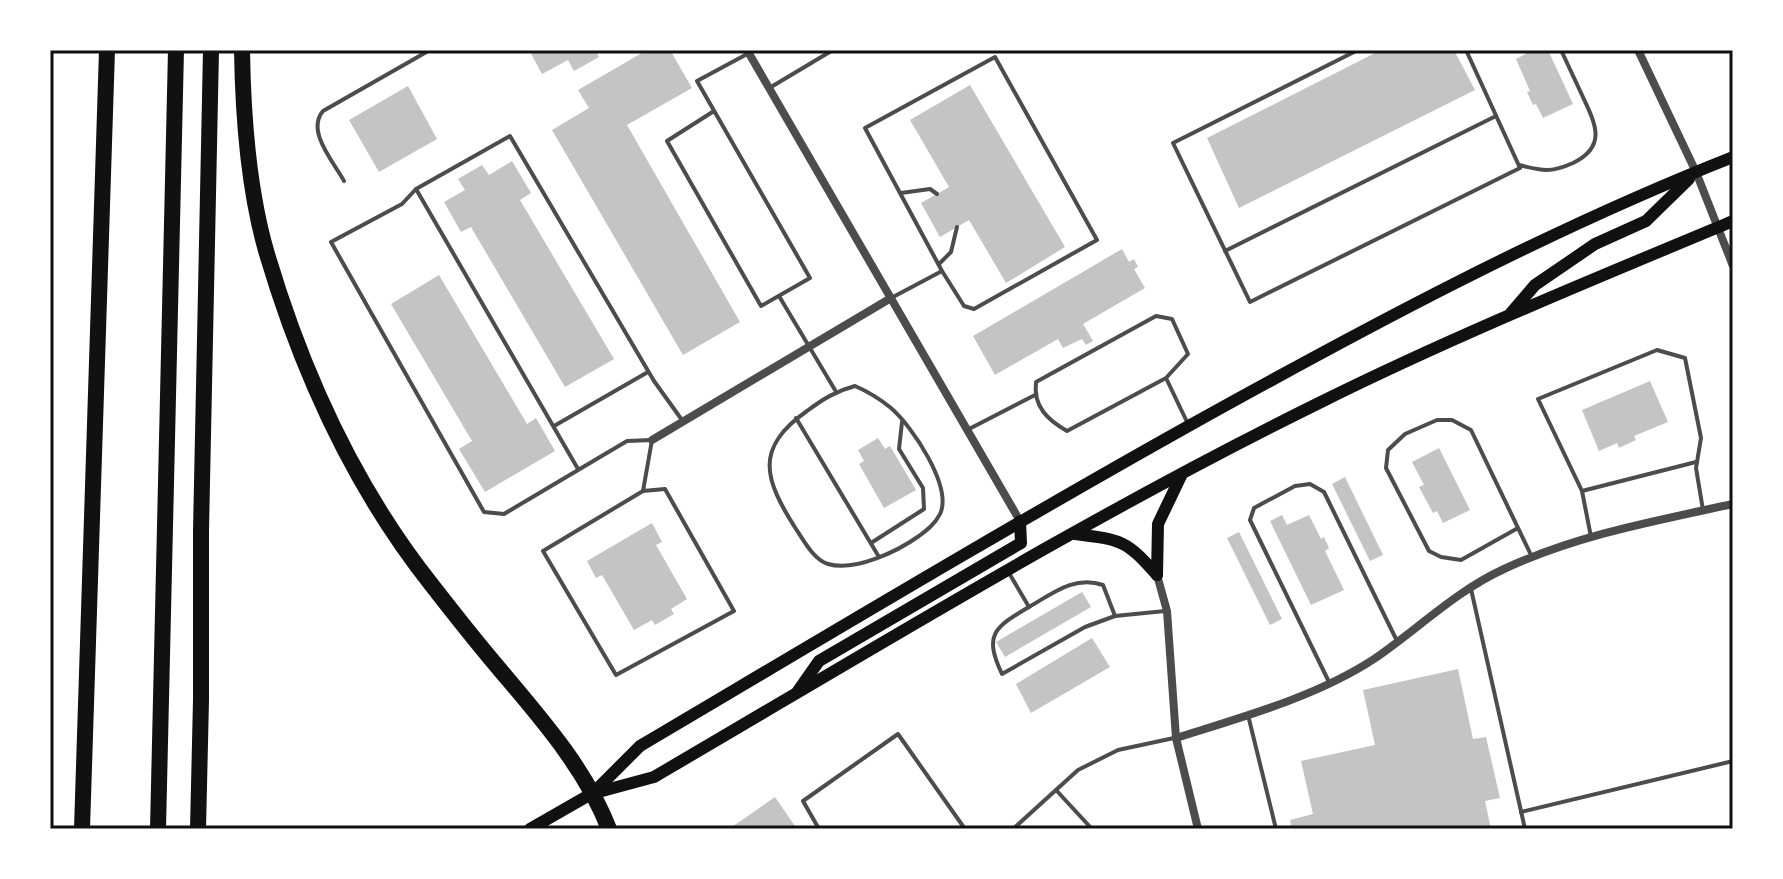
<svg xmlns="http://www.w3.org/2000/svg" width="1783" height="879" font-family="'Archivo Narrow',sans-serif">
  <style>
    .building { fill: #c4c4c4 }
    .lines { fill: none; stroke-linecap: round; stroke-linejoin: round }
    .service { stroke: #4c4c4c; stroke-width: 4 }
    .minor { stroke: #4c4c4c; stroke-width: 8 }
    .secondary { stroke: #111; stroke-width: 12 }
    .motorway { stroke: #111; stroke-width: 16 }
    .neatline { fill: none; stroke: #111; stroke-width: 3 }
  </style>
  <rect width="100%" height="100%" fill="#fff"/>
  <g class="building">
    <polygon points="529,50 595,50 599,57 574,71 568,60 542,74"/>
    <polygon points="647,50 670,50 692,88 627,125 740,322 683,355 552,130 589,108 578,90"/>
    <polygon points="1381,50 1454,50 1475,90 1239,208 1207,138"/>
    <polygon points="1533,50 1548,50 1573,104 1543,118 1536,104 1533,105 1527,92 1530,91 1516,59"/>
    <polygon points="970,85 1065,247 1006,283 969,220 940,237 921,203 949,187 910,120"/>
    <polygon points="408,86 437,139 379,172 349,120"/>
    <polygon points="512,161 531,193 520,200 614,359 565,387 471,227 461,232 444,202 465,190 458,179 482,165 489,175"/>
    <polygon points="1122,249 1129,262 1134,259 1138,267 1134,269 1145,288 1083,324 1093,341 1086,345 1082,339 1063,348 1058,339 995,375 973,336"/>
    <polygon points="439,275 527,424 536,418 555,451 485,492 459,449 472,441 391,304"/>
    <polygon points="1650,381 1668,422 1634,436 1636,440 1619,448 1617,443 1599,451 1582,410"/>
    <polygon points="878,438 885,449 890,446 916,490 884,508 859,464 864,461 858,450"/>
    <polygon points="1439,448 1470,510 1443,523 1437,511 1433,513 1419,487 1424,485 1412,462"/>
    <polygon points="1345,477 1383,555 1370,561 1332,484"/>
    <polygon points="1282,515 1287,525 1309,515 1321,539 1324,537 1329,548 1325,551 1344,590 1311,605 1270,521"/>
    <polygon points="652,523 662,542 656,545 687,599 671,609 674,614 655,625 652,620 634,630 602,575 596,578 587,561"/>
    <polygon points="1239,532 1282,619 1270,625 1227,538"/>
    <polygon points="1082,592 1091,607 1005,657 996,642"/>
    <polygon points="1092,638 1110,667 1031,713 1016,684"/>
    <polygon points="1458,669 1473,739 1486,737 1500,798 1485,801 1491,829 1292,829 1290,820 1313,814 1301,761 1375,745 1363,690"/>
    <polygon points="775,797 797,829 729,829"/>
  </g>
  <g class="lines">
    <g class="service">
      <polyline points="1358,50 1173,143 1250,302 1520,168 1466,50"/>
      <polyline points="1732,50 1733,52"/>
      <polyline points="771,87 833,50"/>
      <polyline points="714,111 667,141 761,306 810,278 697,81 749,53"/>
      <path d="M 1519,165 C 1542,171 1551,173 1573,163 C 1608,146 1595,123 1582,95 C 1575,80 1568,65 1561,50"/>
      <path d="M 344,181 C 333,161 306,131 323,111 L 430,50"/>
      <polyline points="416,189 578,469"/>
      <polyline points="901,193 930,189 937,194"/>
      <polyline points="1225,251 1496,116"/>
      <polyline points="939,264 951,252 957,227"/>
      <polyline points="779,296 835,390"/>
      <polyline points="893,297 942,271 865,128 995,57 1097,240 974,309 964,306 942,271"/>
      <path d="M 1166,378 L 1188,354 L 1172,319 L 1156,316 L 1036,382 C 1033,407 1048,420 1067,431 L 1166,378 L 1188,424"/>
      <path d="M 855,386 C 869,392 880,399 891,408 C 912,426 953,487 940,514 C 935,524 927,530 919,536 C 898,551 855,572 828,564 C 814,560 804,541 796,529 C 764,479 754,448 807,411 C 823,399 836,391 855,386 Z"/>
      <polyline points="796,418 879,557"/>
      <polyline points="554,426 648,372"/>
      <polyline points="969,429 1035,395"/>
      <polyline points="643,491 665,489 734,611 616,675 543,551 643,491 652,440 627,441 504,514 484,512 331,242 402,204 416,189 510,136 654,381 682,420"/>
      <polyline points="1582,491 1696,462"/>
      <polyline points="1518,528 1461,560 1441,557 1429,551 1386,468 1388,450 1405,434 1437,420 1452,420 1471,430 1531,555"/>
      <polyline points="1591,537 1582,491 1538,399 1657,350 1685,358 1701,438 1696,468 1703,510"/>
      <polyline points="871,543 924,509 923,488 899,449 902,422"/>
      <path d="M 1009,573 L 1029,607 C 1053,593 1075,575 1103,585 L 1115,616"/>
      <polyline points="1471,589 1525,829"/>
      <path d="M 1029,607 C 995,627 983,634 1002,674 L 1085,627 L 1115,616 L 1165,611"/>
      <polyline points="1329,682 1250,520 1254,508 1295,486 1310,484 1324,492 1397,641"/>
      <polyline points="1248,715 1276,829"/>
      <polyline points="1056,790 1092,829"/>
      <polyline points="1521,812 1733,761"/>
      <polyline points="819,829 803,801 898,734 965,829"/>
      <polyline points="1013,829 1078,770 1118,750 1174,738"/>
    </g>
    <g class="minor">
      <polyline points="747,50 1020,521"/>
      <polyline points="1638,50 1696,172 1733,266"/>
      <polyline points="652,440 891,298"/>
      <polyline points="1157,575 1167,611 1176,738 1198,829"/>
      <path d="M 1176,738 C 1242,717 1316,697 1374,659 C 1418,629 1456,591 1504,569 C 1577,535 1655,521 1733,504"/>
    </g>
    <g class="secondary">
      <polyline points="1511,313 1535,285 1595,244 1646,221 1689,179"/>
      <path d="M 1075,534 C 1122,540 1126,540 1157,575"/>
      <polyline points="1157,575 1158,524 1181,476"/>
      <polyline points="798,691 819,661 1021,543 1020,521"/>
      <path d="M 594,792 L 640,746 C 821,639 1001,531 1185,428 C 1363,329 1543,232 1733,157"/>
      <path d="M 530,829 L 591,794 L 654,777 C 873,649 1091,515 1319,403 C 1454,336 1594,279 1733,221"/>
    </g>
    <g class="motorway">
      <path d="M 242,50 C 243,117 248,190 267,254 C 302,372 355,488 431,584 C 452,611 474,639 496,665 C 538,715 585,767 609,829"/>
      <polyline points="82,829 107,50"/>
      <polyline points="158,829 176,50"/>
      <polyline points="198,829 201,700 201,531 211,50"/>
    </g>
  </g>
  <rect width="1783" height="879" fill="none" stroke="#ffffff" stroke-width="104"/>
  <rect x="52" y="52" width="1679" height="775" class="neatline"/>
</svg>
